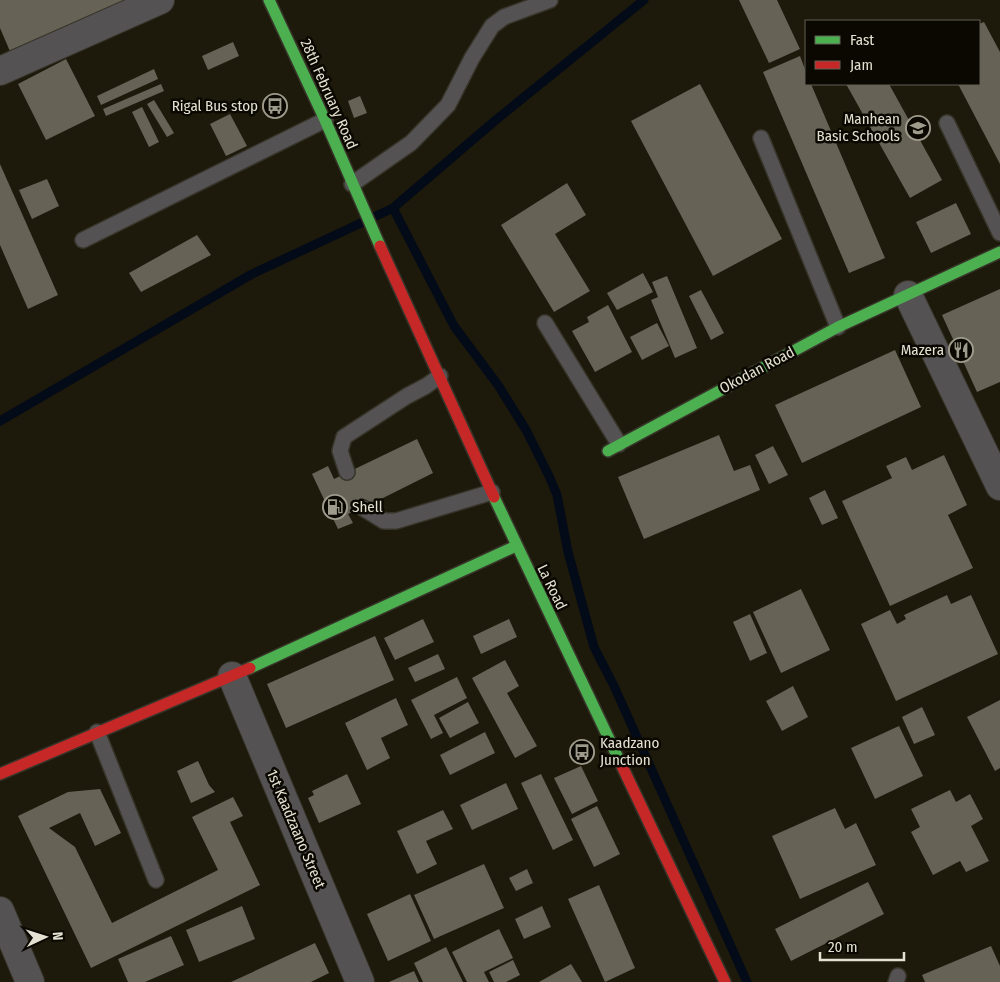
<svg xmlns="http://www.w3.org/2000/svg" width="1000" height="982" font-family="'Fira Sans Condensed',sans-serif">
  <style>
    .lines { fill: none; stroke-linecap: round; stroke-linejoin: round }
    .stream { stroke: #030a18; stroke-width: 9 }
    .building { fill: #666256 }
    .lane-casing { stroke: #373429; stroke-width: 18 }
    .street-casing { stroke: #373429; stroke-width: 30 }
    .fast-casing { stroke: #373429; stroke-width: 14 }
    .jam-casing { stroke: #373429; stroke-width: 14 }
    .lane { stroke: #555254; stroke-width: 15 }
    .street { stroke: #555254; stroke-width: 28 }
    .fast { stroke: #4caf50; stroke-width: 11 }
    .jam { stroke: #c62828; stroke-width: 11 }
    .labels { text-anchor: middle; stroke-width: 5; stroke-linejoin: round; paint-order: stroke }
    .street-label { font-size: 15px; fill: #e5e1d2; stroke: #0a0801 }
    .poi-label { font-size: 15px; fill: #e5e1d2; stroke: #0a0801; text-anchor: end }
  </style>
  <rect width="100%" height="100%" fill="#1d190b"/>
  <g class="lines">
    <g class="stream">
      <polyline points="393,208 454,326 498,385 526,430 549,476 557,495 568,552 594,647 614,686 747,982"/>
      <polyline points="0,421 252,274 393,208 497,119 644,0"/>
    </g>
  </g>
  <g class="building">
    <polygon points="0,0 139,0 12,56 0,28"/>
    <polygon points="739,0 777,0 800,49 769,63"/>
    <polygon points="984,22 1000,52 1000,164 958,84 979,84 979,24"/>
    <polygon points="233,42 239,56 208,70 202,56"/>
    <polygon points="800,56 806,72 806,84 811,84 885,258 849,273 763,72"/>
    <polygon points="66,59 95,116 46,140 18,84"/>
    <polygon points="154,69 158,79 101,105 97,96"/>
    <polygon points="161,84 164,91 106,116 103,109"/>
    <polygon points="700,84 782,239 713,276 631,121"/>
    <polygon points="846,84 889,84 942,180 910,198"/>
    <polygon points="360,96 367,113 354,118 348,101"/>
    <polygon points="154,100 174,133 167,137 147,104"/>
    <polygon points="142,107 159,142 149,147 132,112"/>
    <polygon points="230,114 247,146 226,156 210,124"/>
    <polygon points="0,164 58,295 28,309 0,245"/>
    <polygon points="47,179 59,206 32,219 19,190"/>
    <polygon points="567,183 586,215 555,234 590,291 554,312 501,225"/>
    <polygon points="956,203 971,234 931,253 916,222"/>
    <polygon points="197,235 211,255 141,292 129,273"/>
    <polygon points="643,273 653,292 617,310 607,293"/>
    <polygon points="667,276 697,348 675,358 651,300 658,297 652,282"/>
    <polygon points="1000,289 1000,382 977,392 942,315"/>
    <polygon points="701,290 724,333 711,340 689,296"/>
    <polygon points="608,305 632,352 595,372 572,331 589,322 587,317"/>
    <polygon points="657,323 669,346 642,360 630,337"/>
    <polygon points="895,350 921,407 802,463 775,405"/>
    <polygon points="719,435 734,471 750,465 760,490 644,539 618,477"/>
    <polygon points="417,439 433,473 363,508 348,514 353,523 338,529 312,474 328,466 334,479"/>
    <polygon points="773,446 788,475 769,484 755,455"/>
    <polygon points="944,455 967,505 948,515 973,568 890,606 842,501 892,478 886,466 906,457 912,470"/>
    <polygon points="825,490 838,518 822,525 809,498"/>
    <polygon points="801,589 830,650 781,673 753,612"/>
    <polygon points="947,595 951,604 971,595 998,654 896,701 861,624 890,610 897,624 906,619 904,615"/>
    <polygon points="750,614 767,653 750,661 733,622"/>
    <polygon points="423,619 434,642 395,660 384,638"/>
    <polygon points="509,619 517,637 481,654 473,636"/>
    <polygon points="375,636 394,680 286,728 267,684"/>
    <polygon points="438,654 445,669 415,682 408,668"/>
    <polygon points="505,660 519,686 507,693 537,746 515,758 472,678"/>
    <polygon points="457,677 467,698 434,715 443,733 431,739 411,700"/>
    <polygon points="793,686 808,717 782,731 766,701"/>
    <polygon points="396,698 408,725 381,738 390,758 367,770 345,723"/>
    <polygon points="1000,700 1000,768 995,771 967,717"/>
    <polygon points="468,702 479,723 450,738 439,718"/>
    <polygon points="922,707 935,735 914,744 902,717"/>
    <polygon points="899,726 923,776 875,799 851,748"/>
    <polygon points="485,732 495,753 450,775 440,755"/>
    <polygon points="198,761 209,785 215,792 191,803 177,771"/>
    <polygon points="581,766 598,801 572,814 554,778"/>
    <polygon points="347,774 361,804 319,823 308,798 314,795 312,791"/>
    <polygon points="541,774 573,840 553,850 521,783"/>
    <polygon points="506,783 518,809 472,830 460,805"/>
    <polygon points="100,789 121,833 95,846 80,813 49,828 75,847 112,923 218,870 192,817 233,797 243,816 230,822 260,885 91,968 18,816 68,792"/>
    <polygon points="950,790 956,802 970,794 983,819 971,826 989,861 966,872 960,861 933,875 911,832 920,827 911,809"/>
    <polygon points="597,806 620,854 594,867 571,819"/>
    <polygon points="835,808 845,829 856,823 876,865 800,899 772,836"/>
    <polygon points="443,810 453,829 426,841 437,864 417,874 397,831"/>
    <polygon points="484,864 504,908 434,939 414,895"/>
    <polygon points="527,869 533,883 516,891 509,878"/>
    <polygon points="868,882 884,914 791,961 775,929"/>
    <polygon points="599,885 635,968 605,982 568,899"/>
    <polygon points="410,894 431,941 388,961 367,914"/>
    <polygon points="242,906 255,939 199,962 186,930"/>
    <polygon points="542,906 551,927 524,939 515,919"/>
    <polygon points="499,929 513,958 484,972 489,982 467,982 452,952"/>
    <polygon points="171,936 184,965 145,982 128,982 118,959"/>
    <polygon points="315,943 329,973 311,982 231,982"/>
    <polygon points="991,946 1000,966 1000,982 925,982 922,975"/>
    <polygon points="446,947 463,982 423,982 414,963"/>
    <polygon points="513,960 520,975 506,982 494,982 489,972"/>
    <polygon points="571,964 582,982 539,982"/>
    <polygon points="414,971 419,982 389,982"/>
  </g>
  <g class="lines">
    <defs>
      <g id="lane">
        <polyline points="947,123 1000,233"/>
        <polyline points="761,138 838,327"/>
        <polyline points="352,184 411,143 448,105 472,58 492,26 504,17 550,0"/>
        <polyline points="83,240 325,120"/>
        <polyline points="545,323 619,444"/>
        <polyline points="347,472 340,451 344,437 407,396 426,386 440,376"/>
        <polyline points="363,508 384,521 396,521 492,492"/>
        <polyline points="97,732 156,880"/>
        <polyline points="896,982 898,976"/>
      </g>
      <g id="street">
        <polyline points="0,71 160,0"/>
        <polyline points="908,295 1000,486"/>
        <polyline points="232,676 360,982"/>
        <polyline points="0,911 30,982"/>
      </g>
      <g id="fast">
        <polyline points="269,0 325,120 380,246"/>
        <polyline points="608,451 838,327 1000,252"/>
        <polyline points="494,497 621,764"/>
        <polyline points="250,668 516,546"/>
      </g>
      <g id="jam">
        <polyline points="380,246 494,497"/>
        <polyline points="621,764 725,982"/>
        <polyline points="0,774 250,668"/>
      </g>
    </defs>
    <use href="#lane" class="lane-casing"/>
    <use href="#street" class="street-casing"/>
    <use href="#fast" class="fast-casing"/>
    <use href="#jam" class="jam-casing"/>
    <use href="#lane" class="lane"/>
    <use href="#street" class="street"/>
    <use href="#fast" class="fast"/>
    <use href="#jam" class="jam"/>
  </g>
  <defs>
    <symbol id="bus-ring" viewBox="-11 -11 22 22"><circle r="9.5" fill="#0a0801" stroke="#9f9b8c" stroke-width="1.5"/><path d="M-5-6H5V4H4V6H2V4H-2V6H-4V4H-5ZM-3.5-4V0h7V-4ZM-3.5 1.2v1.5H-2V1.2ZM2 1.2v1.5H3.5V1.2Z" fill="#9f9b8c"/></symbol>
    <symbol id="school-ring" viewBox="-11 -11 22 22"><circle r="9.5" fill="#0a0801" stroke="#9f9b8c" stroke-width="1.5"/><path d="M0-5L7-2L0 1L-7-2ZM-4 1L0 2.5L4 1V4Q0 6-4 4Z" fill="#9f9b8c"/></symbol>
    <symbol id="restaurant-ring" viewBox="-11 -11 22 22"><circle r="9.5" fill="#0a0801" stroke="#9f9b8c" stroke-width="1.5"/><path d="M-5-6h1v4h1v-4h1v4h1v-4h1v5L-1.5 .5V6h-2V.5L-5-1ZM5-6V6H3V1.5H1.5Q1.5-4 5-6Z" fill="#9f9b8c"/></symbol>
    <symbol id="fuel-ring" viewBox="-11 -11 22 22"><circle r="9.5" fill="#0a0801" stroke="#9f9b8c" stroke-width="1.5"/><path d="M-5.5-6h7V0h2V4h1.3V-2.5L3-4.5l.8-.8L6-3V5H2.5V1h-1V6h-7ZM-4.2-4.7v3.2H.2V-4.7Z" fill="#9f9b8c"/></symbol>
  </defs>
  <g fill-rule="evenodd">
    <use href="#bus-ring" x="261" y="92" width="28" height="28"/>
    <use href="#school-ring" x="904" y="114" width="28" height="28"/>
    <use href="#restaurant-ring" x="947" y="336" width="28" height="28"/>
    <use href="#fuel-ring" x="321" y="493" width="28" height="28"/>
    <use href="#bus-ring" x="568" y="738" width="28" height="28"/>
  </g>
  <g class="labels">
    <g class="street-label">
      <text transform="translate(329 94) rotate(66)" y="5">28th February Road</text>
      <text transform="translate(757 370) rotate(-28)" y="5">Okodan Road</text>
      <text transform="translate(552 587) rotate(64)" y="5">La Road</text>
      <text transform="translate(296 829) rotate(67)" y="5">1st Kaadzaano Street</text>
    </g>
    <g class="poi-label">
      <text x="258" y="111">Rigal Bus stop</text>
      <text x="900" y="124">Manhean<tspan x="900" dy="17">Basic Schools</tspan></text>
      <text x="944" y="355">Mazera</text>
      <text x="352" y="512" text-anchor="start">Shell</text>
      <text x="600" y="748" text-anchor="start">Kaadzano<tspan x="600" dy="17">Junction</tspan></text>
    </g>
  </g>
  <rect x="805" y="20" width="175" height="65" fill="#0a0801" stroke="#625f55"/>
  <rect x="815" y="36" width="25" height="8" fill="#4caf50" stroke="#625f55"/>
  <text x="850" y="45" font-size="15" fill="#e5e1d2">Fast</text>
  <rect x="815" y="61" width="25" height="8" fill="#c62828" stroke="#625f55"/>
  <text x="850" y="70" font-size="15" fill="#e5e1d2">Jam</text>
  <g transform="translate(45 937) rotate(86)" stroke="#0a0801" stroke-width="4" paint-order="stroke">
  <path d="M0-4L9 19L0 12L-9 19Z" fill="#e5e1d2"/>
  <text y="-8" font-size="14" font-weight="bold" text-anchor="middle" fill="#e5e1d2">N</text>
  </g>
  <path d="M820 952v8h84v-8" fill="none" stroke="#e5e1d2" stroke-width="2.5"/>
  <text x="828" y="952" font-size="15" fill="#e5e1d2" stroke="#0a0801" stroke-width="4" paint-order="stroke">20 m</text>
</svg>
